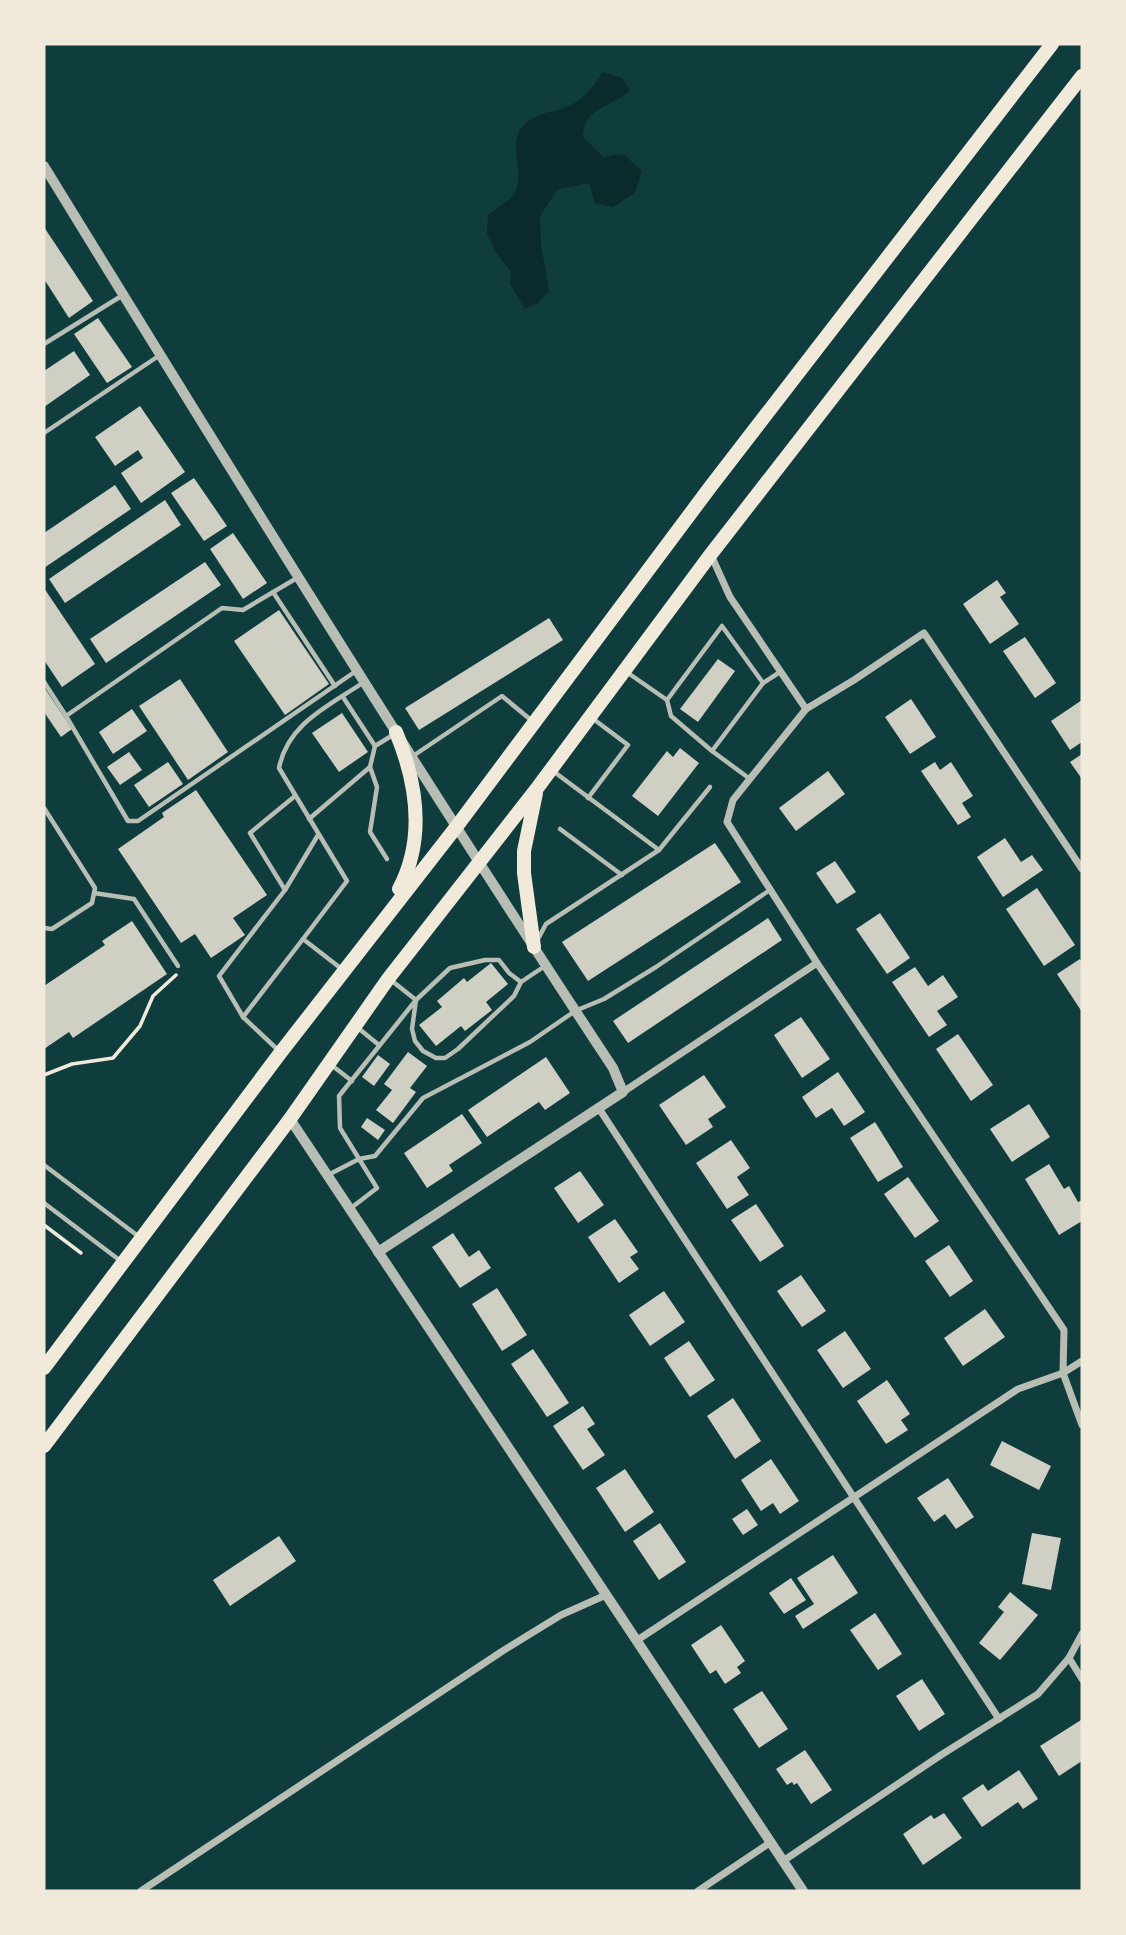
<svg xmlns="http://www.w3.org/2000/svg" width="1126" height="1935" font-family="'Alegreya Sans',sans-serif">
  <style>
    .water { fill: #0a2a2b }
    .building { fill: #cfcfc3 }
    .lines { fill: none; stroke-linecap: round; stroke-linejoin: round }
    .path { stroke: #f1e9da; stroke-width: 3.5 }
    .service { stroke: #b8beb3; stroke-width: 4.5 }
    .minor { stroke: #b8beb3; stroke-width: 7 }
    .tertiary { stroke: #b8beb3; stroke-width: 10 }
    .primary { stroke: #f1e9da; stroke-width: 14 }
  </style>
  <rect width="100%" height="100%" fill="#0f3d3e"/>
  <path class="water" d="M 603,72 L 622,78 L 630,90 C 610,109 584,106 583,137 L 603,157 L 623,154 L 642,171 L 635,193 L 613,207 L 594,203 L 590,183 L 558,189 L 540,216 L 541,245 L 549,291 L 539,302 L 525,309 L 510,284 L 511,272 L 495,251 L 487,233 L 488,215 C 495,209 508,202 513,195 C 527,175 509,153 519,132 C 531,109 560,115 579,100 C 589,93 596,82 603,72 Z"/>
  <g class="building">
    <polygon points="44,227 93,301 69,318 44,279"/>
    <polygon points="98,318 132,367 107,383 74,334"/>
    <polygon points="74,351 90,375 44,407 44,371"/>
    <polygon points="140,406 185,472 141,503 121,473 143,458 138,450 115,466 95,437"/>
    <polygon points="194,478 227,526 204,541 171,493"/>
    <polygon points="115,485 131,509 44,568 44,533"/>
    <polygon points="165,500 181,525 65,603 49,579"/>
    <polygon points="233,533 267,583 243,599 210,549"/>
    <polygon points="205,562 221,585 106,663 90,639"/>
    <polygon points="997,580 1006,593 1000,597 1019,624 990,644 963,604"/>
    <polygon points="44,588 95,664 62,687 44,660"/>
    <polygon points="279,610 329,684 285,715 234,641"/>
    <polygon points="549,618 563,640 419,730 405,708"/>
    <polygon points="1025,637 1056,683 1035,698 1003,651"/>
    <polygon points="718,659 735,671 698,722 680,709"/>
    <polygon points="180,679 228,752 188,780 139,706"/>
    <polygon points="44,687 72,729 61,737 44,712"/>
    <polygon points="911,699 936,737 910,754 885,717"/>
    <polygon points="1082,700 1082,742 1070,750 1051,721"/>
    <polygon points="132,709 147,731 113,754 99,732"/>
    <polygon points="342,713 368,752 339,772 312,733"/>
    <polygon points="680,748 699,763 658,816 632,796 667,751 673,757"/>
    <polygon points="129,752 142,770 120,785 107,767"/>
    <polygon points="1082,754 1082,779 1070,762"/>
    <polygon points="168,762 183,784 149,807 134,785"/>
    <polygon points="935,762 940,770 951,762 973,796 962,803 971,817 958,825 921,771"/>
    <polygon points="828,771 845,794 796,831 779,808"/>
    <polygon points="196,790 267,895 233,918 245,935 211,958 195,934 181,943 118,849 164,817 162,813"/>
    <polygon points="1005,838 1021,862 1032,855 1043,870 1003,897 977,857"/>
    <polygon points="715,843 741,882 588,981 562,942"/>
    <polygon points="835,861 856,892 837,904 816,873"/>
    <polygon points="1037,888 1075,945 1044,966 1006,909"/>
    <polygon points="880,913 910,958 887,974 856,929"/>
    <polygon points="768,918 782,940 628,1043 613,1021"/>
    <polygon points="132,921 167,974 73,1038 69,1032 44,1049 44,986 105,945 102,941"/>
    <polygon points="1080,959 1082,963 1082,1012 1057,974"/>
    <polygon points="491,963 508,984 486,1002 492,1010 465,1031 461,1026 436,1046 419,1025 442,1007 437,1001 464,978 467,982"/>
    <polygon points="915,967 928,986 943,975 958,997 937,1011 947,1025 929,1037 892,982"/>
    <polygon points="801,1017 830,1059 802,1078 774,1035"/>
    <polygon points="958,1034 993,1085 971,1101 936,1049"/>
    <polygon points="408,1052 427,1066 410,1088 416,1092 393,1123 376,1110 392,1090 384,1084"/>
    <polygon points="378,1055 390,1064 374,1086 362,1077"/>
    <polygon points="546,1057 570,1093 545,1110 539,1102 487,1137 468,1110"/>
    <polygon points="838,1072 865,1112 844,1126 832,1108 816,1118 802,1097"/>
    <polygon points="704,1075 726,1107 708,1119 713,1127 686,1145 659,1105"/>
    <polygon points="1029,1104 1050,1137 1012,1162 990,1129"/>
    <polygon points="462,1114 482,1143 449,1165 453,1171 427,1188 404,1153"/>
    <polygon points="367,1118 385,1130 378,1140 361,1127"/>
    <polygon points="875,1122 903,1167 878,1182 850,1138"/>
    <polygon points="731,1140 750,1168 737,1177 749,1195 727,1209 696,1163"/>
    <polygon points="1049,1164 1064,1189 1069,1186 1078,1202 1082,1200 1082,1221 1059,1235 1025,1179"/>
    <polygon points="580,1171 604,1205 578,1223 554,1188"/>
    <polygon points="908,1177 939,1221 915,1238 884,1194"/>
    <polygon points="756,1204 784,1246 760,1262 731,1220"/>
    <polygon points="615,1219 638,1252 630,1257 639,1269 619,1283 588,1237"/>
    <polygon points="453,1233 469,1257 479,1250 491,1268 460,1288 432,1247"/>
    <polygon points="949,1245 973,1281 950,1297 925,1261"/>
    <polygon points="801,1275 826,1311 802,1327 777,1291"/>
    <polygon points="497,1288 527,1335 502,1351 472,1304"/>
    <polygon points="664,1291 685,1322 650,1346 629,1315"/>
    <polygon points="985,1309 1005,1337 963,1366 944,1338"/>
    <polygon points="845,1331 871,1369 843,1388 817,1350"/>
    <polygon points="689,1341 715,1380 690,1397 664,1358"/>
    <polygon points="533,1349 569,1403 547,1417 511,1364"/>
    <polygon points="887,1380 910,1414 901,1420 908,1430 886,1444 857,1401"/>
    <polygon points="733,1398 761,1441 735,1459 707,1416"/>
    <polygon points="583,1406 595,1424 587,1429 605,1455 583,1470 553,1426"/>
    <polygon points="1002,1441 1051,1466 1039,1490 990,1465"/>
    <polygon points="771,1459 799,1501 780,1514 773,1503 761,1511 741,1480"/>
    <polygon points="625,1469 654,1512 625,1532 596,1488"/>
    <polygon points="948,1478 974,1517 956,1529 945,1514 934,1522 917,1498"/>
    <polygon points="747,1509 758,1525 743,1535 732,1519"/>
    <polygon points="660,1523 686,1562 659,1580 633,1541"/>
    <polygon points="1032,1533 1061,1538 1051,1590 1022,1584"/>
    <polygon points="279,1536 296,1561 230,1606 213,1580"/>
    <polygon points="833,1555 858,1593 803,1629 795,1616 814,1604 797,1578"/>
    <polygon points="791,1578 806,1600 784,1614 769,1593"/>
    <polygon points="1010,1592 1038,1615 1000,1660 979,1643 1004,1612 998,1607"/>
    <polygon points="875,1613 902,1654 878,1670 850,1630"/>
    <polygon points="721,1625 745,1661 737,1667 741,1673 725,1684 716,1670 710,1674 691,1645"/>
    <polygon points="922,1679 945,1714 919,1731 896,1696"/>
    <polygon points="762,1691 788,1729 759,1748 733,1709"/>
    <polygon points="1081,1720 1082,1761 1059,1776 1040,1746"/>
    <polygon points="805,1750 832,1790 811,1804 797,1783 794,1785 792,1782 787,1785 776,1769"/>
    <polygon points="1019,1770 1038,1799 1023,1809 1018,1802 982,1827 962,1798 983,1784 988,1791"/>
    <polygon points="944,1813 962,1838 923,1865 903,1834 931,1815 934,1819"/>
  </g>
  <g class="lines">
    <g class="path">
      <polyline points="44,1075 72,1064 113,1058 140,1026 153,996 176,975"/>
      <polyline points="44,1225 81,1253"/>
    </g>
    <g class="service">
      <polyline points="44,344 123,295"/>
      <polyline points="44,433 160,355"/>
      <polyline points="273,592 335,686"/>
      <polyline points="628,673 667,700 722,626 763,683 712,751 750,779"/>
      <polyline points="44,682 66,716 222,608 243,610 297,578"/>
      <polyline points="763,683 780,672"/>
      <polyline points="343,697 375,746"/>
      <polyline points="667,700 671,716 712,751"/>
      <polyline points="66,716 128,821 138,821 356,671"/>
      <polyline points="413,756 502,696 531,720"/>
      <polyline points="370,767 375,746 393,735"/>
      <polyline points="553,771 659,850"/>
      <polyline points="295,796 250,833 285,890 318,835"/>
      <polyline points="588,798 628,745 592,718"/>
      <polyline points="44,808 95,888 92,903 52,929 44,928"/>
      <polyline points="309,819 370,767 377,787 370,832 387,859"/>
      <polyline points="560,829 622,875"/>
      <polyline points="285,890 219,976 243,1017 303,939"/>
      <polyline points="94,893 134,899 178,966"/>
      <polyline points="538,939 546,924 659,850 710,787"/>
      <path d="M 343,970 L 303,939 L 347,881 L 279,768 C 288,723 329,706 364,682"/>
      <polyline points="521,982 514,996 458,1049 445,1058 436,1058 423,1051 415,1041 412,1029 416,1000 450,968 485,960 499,960 509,973 521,982 545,966"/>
      <polyline points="243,1017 278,1050"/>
      <polyline points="358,1028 379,1045"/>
      <polyline points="330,1064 352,1081"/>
      <polyline points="44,1165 138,1236"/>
      <polyline points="328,1175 359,1159 375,1156 423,1098 530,1042 575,1011 604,999 656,967 770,890"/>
      <polyline points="44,1203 122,1262"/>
      <polyline points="351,1208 377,1188 340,1128 339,1096 416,1000 392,981"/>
    </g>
    <g class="minor">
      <polyline points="711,555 730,597 806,709"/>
      <polyline points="1082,869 924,633 854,680 806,709 733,800 727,822 817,963 1064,1330 1063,1373 1082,1425"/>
      <polyline points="623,1092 817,963"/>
      <polyline points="598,1107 999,1719"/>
      <polyline points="636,1641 1018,1389 1063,1373 1082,1361"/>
      <polyline points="1069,1658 1082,1679"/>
      <polyline points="783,1861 941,1755 1038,1694 1069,1658 1082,1634"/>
      <polyline points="141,1891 501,1652 561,1615 606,1595"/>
      <polyline points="698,1891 771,1842"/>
    </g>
    <g class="tertiary">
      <path d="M 44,166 C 230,469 417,771 613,1068 L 623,1092 L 378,1252"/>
      <polyline points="290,1119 803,1891"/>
    </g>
    <g class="primary">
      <path d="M 396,732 C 417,783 426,838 399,889"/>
      <polyline points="534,947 524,873 524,851 536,793"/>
      <polyline points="44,1368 281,1052 457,826 711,486 1052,44"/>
      <polyline points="44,1446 290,1119 388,979 538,787 711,554 1082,76"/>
    </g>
  </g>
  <rect width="1126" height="1935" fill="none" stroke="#f1e9da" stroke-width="91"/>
</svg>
